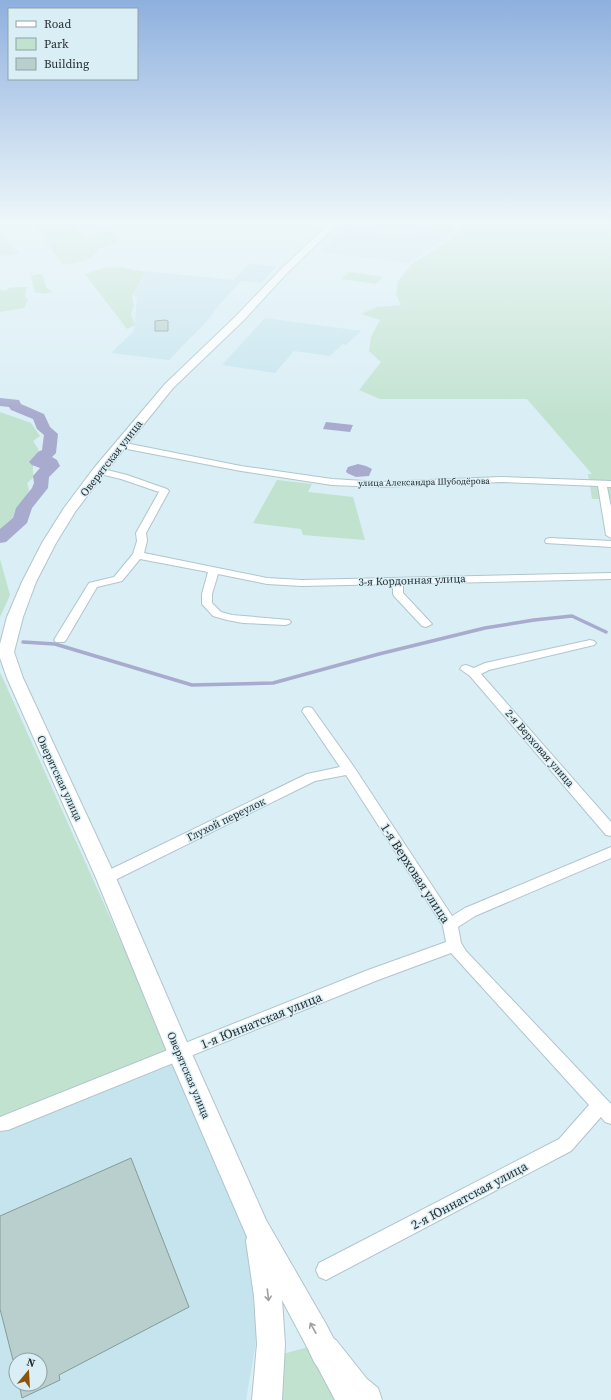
<svg xmlns="http://www.w3.org/2000/svg" width="611" height="1400" font-family="'Source Serif 4',serif">
  <style>
    .built { fill: #c6e4ee; fill-rule: evenodd }
    .green { fill: #c1e2ce }
    .water { fill: #a8aace }
    .lines { fill: none; stroke-linecap: round; stroke-linejoin: round }
    .stream { stroke: #a8aace; stroke-width: 3.5 }
    .river { fill: #a8aace; fill-rule: evenodd }
    .building { fill: #b9cfcd; stroke: #859b98 }
    .minor-casing { stroke: #b1c5cc; stroke-width: 2 }
    .secondary-casing { stroke: #b1c5cc; stroke-width: 2 }
    .primary-casing { stroke: #b1c5cc; stroke-width: 2 }
    .minor { fill: #fff; fill-rule: evenodd }
    .secondary { fill: #fff; fill-rule: evenodd }
    .primary { fill: #fff; fill-rule: evenodd }
    .oneway { stroke: #9da1a2 }
    .labels { text-anchor: middle; stroke-width: 3; stroke-linejoin: round; paint-order: stroke }
    .far-street-label { font-size: 9px; fill: #262e31; stroke: #d9eef5 }
    .street-label { font-size: 11px; fill: #262e31; stroke: #d9eef5 }
    .near-street-label { font-size: 13px; fill: #262e31; stroke: #d9eef5 }
  </style>
  <rect width="100%" height="100%" fill="#d9eef5"/>
  <g class="built">
    <polygon points="433,223 457,226 443,240 432,246 409,263 320,252 346,227 371,231 372,233 410,236 413,232 419,233 420,231 427,231"/>
    <polygon points="250,263 276,267 261,283 241,281 219,305 209,319 169,360 111,353 134,331 137,296 133,296 147,271 233,280"/>
    <polygon points="265,318 361,331 346,345 343,344 330,356 294,351 275,373 222,365"/>
    <path d="M 175,1062 L 256,1251 L 260,1280 L 255,1348 L 246,1400 L 0,1400 L 0,1132 ZM 16,1360 L 40,1360 L 40,1384 L 16,1384 Z"/>
  </g>
  <g class="green">
    <path d="M 32,223 L 89,223 L 74,227 L 87,239 C 98,232 110,226 121,237 L 117,240 L 118,242 L 98,249 C 93,262 75,263 63,265 Z"/>
    <polygon points="465,223 611,223 611,499 592,499 588,474 592,474 527,399 380,399 359,390 381,362 369,351 371,337 380,320 361,314 377,307 401,305 396,295 398,281 413,263 448,242 461,229"/>
    <polygon points="0,234 20,254 0,256"/>
    <polygon points="107,267 112,268 118,267 146,272 132,296 134,305 131,314 135,325 127,329 85,274"/>
    <polygon points="349,272 383,277 376,284 342,279"/>
    <polygon points="40,274 43,276 46,287 52,292 45,294 35,292 31,276"/>
    <polygon points="19,287 27,287 25,295 28,301 24,308 0,312 0,290 6,291 8,288"/>
    <path d="M 0,412 L 31,423 L 40,436 L 33,441 L 40,452 C 34,458 31,469 34,477 L 27,483 L 29,490 L 27,497 L 15,510 L 12,521 L 0,530 Z"/>
    <polygon points="277,480 312,484 308,492 353,497 365,540 303,535 301,529 253,523"/>
    <polygon points="0,559 10,595 0,617"/>
    <polygon points="0,672 175,1062 0,1132"/>
    <polygon points="308,1347 335,1400 279,1400 283,1354"/>
  </g>
  <g class="water">
    <polygon points="326,422 353,425 350,432 323,429"/>
    <polygon points="358,464 366,466 372,469 369,476 356,477 347,473 346,471 348,467"/>
  </g>
  <g class="lines">
    <polyline class="stream" points="23,642 55,644 192,685 273,683 379,654 485,628 534,620 572,616 606,632"/>
    <polygon class="river" points="0,398 19,400 21,404 44,414 50,427 58,434 56,453 52,457 57,460 60,466 49,477 48,488 32,508 27,523 6,542 0,543 0,529 13,518 16,508 32,488 34,483 33,476 40,468 32,465 29,462 38,452 42,450 44,435 37,429 33,419 11,410 9,407 0,406"/>
  </g>
  <g class="building">
    <polygon points="165,320 168,321 168,331 155,331 155,321"/>
    <polygon points="131,1158 189,1307 59,1375 60,1380 22,1398 19,1384 40,1384 40,1360 13,1360 0,1309 0,1216"/>
  </g>
  <g class="lines">
    <defs>
      <g id="minor">
        <polygon points="120,442 241,466 332,479 381,482 501,477 611,481 611,487 607,487 611,507 611,538 606,535 598,486 501,482 381,487 332,485 241,471 117,447 116,445 117,443"/>
        <polygon points="99,468 127,475 167,489 169,491 146,533 147,541 144,553 267,578 302,580 611,573 611,579 403,584 403,593 432,624 426,627 422,626 394,596 393,594 393,584 302,586 267,584 218,574 212,594 212,603 221,612 232,615 289,620 291,622 289,624 285,625 243,623 227,620 213,616 202,604 202,594 208,572 140,559 122,581 97,587 66,640 64,642 56,642 54,640 89,583 114,577 133,554 137,541 136,533 159,492 121,479 96,473 94,471"/>
        <polygon points="550,538 611,541 611,547 546,543 545,541 546,539"/>
        <polygon points="590,640 594,641 596,643 594,645 489,670 481,674 611,822 611,836 606,835 470,676 460,669 462,666 466,665 474,668 485,663"/>
        <polygon points="308,707 312,708 354,767 452,916 465,908 611,847 611,858 475,916 458,927 461,943 466,951 611,1104 611,1124 605,1122 601,1117 571,1151 326,1280 319,1277 316,1270 319,1263 559,1139 589,1105 451,953 378,980 8,1130 0,1131 0,1117 368,970 446,942 443,926 346,775 315,781 111,882 106,884 101,882 99,878 101,874 307,774 340,767 302,711 304,708"/>
      </g>
      <polygon id="secondary" points="330,223 339,223 287,273 244,320 173,388 104,474 75,512 56,543 36,582 23,617 14,652 23,678 116,878 192,1054 266,1220 326,1324 366,1400 335,1400 282,1300 285,1344 282,1400 252,1400 257,1344 254,1296 246,1241 247,1237 168,1054 96,878 7,678 0,658 0,644 7,617 22,582 42,543 64,508 94,468 165,384 236,316 281,269"/>
      <polygon id="primary" points="325,1335 336,1340 367,1379 378,1388 382,1400 343,1400 314,1362 309,1351 314,1340"/>
    </defs>
    <use href="#minor" class="minor-casing"/>
    <use href="#secondary" class="secondary-casing"/>
    <use href="#primary" class="primary-casing"/>
    <use href="#minor" class="minor"/>
    <use href="#secondary" class="secondary"/>
    <use href="#primary" class="primary"/>
  </g>
  <defs><path id="oneway-shaft" d="M-6 0H5M1.5-3L5.5 0L1.5 3" fill="none" stroke-width="1.6" stroke-linecap="round" stroke-linejoin="round"/></defs>
  <g class="oneway">
    <use href="#oneway-shaft" transform="translate(268 1295) rotate(83)"/>
    <use href="#oneway-shaft" transform="translate(313 1328) rotate(-119)"/>
  </g>
  <linearGradient id="sky" x2="0" y2="1"><stop stop-color="#8eb0de"/><stop offset="0.53" stop-color="#eef7fa"/><stop offset="1" stop-color="#eef7fa" stop-opacity="0"/></linearGradient>
  <rect width="611" height="419" fill="url(#sky)"/>
  <g class="labels">
    <g class="far-street-label">
      <text transform="translate(424 482) rotate(-1)" y="3">улица Александра Шубодёрова</text>
    </g>
    <g class="street-label">
      <text transform="translate(111 458) rotate(-52)" y="4">Оверятская улица</text>
      <text transform="translate(412 580) rotate(-2)" y="4">3-я Кордонная улица</text>
      <text transform="translate(540 748) rotate(49)" y="4">2-я Верховая улица</text>
      <text transform="translate(60 778) rotate(65)" y="4">Оверятская улица</text>
      <text transform="translate(226 819) rotate(-26)" y="4">Глухой переулок</text>
      <text transform="translate(189 1075) rotate(67)" y="4">Оверятская улица</text>
    </g>
    <g class="near-street-label">
      <text transform="translate(416 873) rotate(57)" y="5">1-я Верховая улица</text>
      <text transform="translate(261 1020) rotate(-22)" y="5">1-я Юннатская улица</text>
      <text transform="translate(469 1195) rotate(-28)" y="5">2-я Юннатская улица</text>
    </g>
  </g>
  <rect x="8" y="8" width="130" height="72" fill="#d9eef5" stroke="#91a1a7"/>
  <rect x="16" y="21" width="20" height="6" fill="#ffffff" stroke="#91a1a7"/>
  <text x="44" y="28" font-size="12" fill="#262e31">Road</text>
  <rect x="16" y="38" width="20" height="12" fill="#c1e2ce" stroke="#91a1a7"/>
  <text x="44" y="48" font-size="12" fill="#262e31">Park</text>
  <rect x="16" y="58" width="20" height="12" fill="#b9cfcd" stroke="#91a1a7"/>
  <text x="44" y="68" font-size="12" fill="#262e31">Building</text>
  <g transform="translate(28 1372) rotate(18)"><circle r="19" fill="#d9eef5" stroke="#91a1a7"/>
  <path d="M0-3L7 15L0 10L-7 15Z" fill="#8c5409"/>
  <text y="-6" font-size="11" font-weight="bold" text-anchor="middle" fill="#262e31">N</text>
  </g>
</svg>
